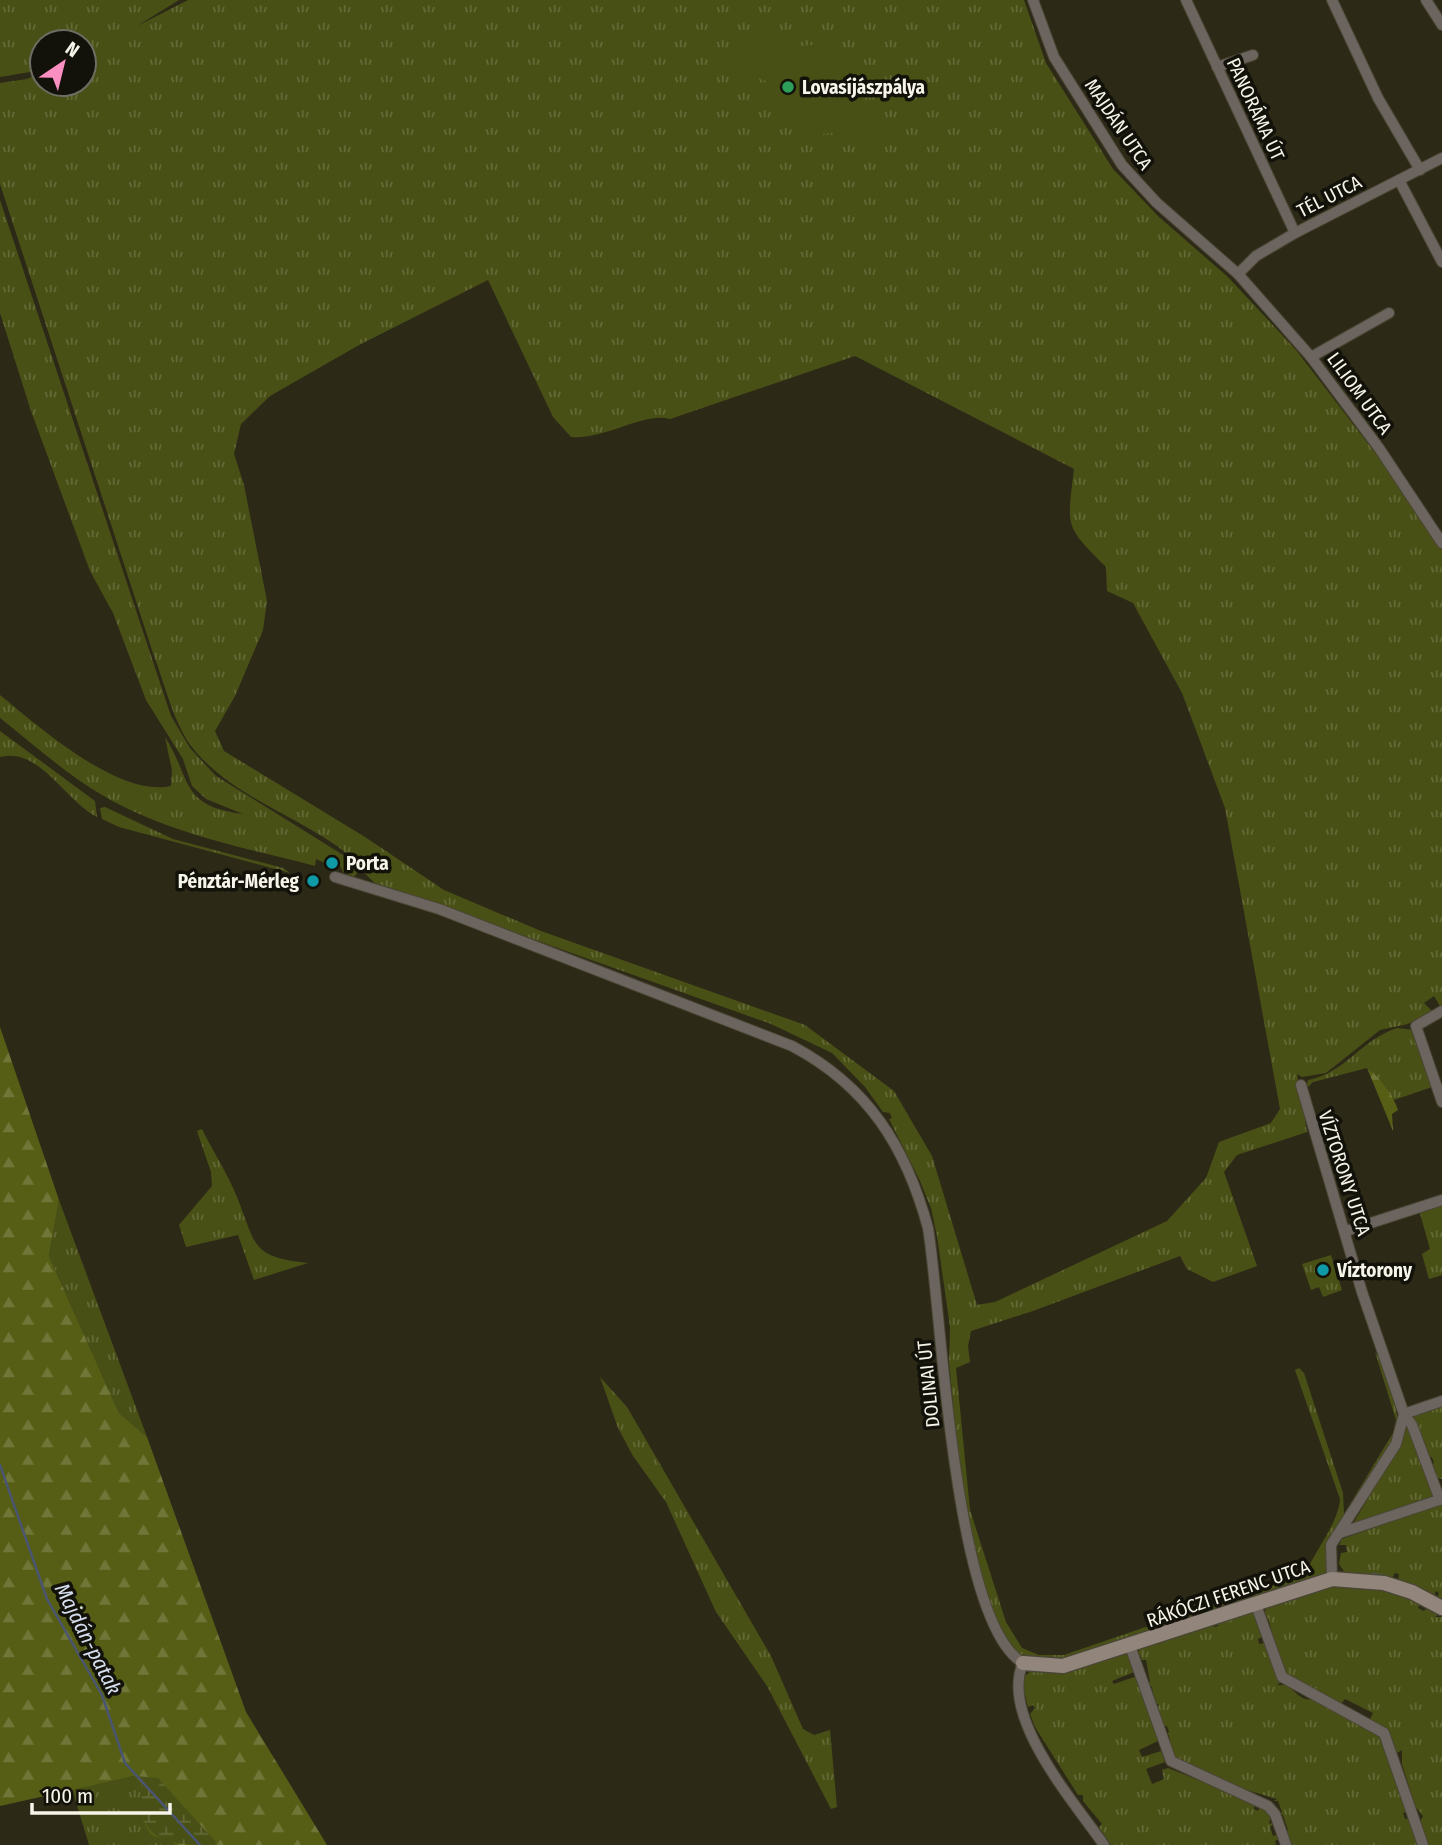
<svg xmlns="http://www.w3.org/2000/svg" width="1442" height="1845" font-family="'Fira Sans Condensed',sans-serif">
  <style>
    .grass { fill: url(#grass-tufts); fill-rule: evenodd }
    .forest { fill: url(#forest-firs) }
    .wetland { fill: url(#wetland-marsh) }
    .pitch { fill: #495015 }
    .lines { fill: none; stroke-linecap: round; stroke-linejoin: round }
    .stream { stroke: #4a5572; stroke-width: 2.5 }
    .street-casing { stroke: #494634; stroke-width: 12 }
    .secondary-casing { stroke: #494634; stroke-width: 17 }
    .street { stroke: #6c645e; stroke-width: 10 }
    .secondary { stroke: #92857b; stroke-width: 14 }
    .leisure-dot { fill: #2e9e5b; stroke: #13120a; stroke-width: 2.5 }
    .culture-dot { fill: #0f9aa8; stroke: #13120a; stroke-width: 2.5 }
    .labels { text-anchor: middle; stroke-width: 7; stroke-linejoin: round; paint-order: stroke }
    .poi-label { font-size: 19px; font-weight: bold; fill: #f7f5e9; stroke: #13120a; text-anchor: start }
    .street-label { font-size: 19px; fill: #f7f5e9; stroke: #13120a }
    .water-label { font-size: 21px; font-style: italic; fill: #d6e0f0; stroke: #13120a }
  </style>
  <defs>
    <pattern id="grass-tufts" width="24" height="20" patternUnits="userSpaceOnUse" patternTransform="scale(1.75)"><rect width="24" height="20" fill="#495015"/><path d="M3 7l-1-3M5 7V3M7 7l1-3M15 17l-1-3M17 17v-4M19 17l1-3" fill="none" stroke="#646a37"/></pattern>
    <pattern id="forest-firs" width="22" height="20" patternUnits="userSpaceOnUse" patternTransform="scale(1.75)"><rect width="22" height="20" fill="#565e16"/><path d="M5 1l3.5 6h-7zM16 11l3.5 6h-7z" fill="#6f7638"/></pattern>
    <pattern id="wetland-marsh" width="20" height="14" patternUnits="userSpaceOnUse" patternTransform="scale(1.75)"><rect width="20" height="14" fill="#495015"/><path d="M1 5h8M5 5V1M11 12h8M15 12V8" fill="none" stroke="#646a37"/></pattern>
  </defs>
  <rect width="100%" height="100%" fill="#2d2917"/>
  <g class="grass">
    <path d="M 0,0 L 179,0 L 137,26 L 188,0 L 1024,0 L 1046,63 L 1113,169 L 1159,217 L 1228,277 L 1296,350 L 1393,476 L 1442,550 L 1442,1005 L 1440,1006 L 1434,996 L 1424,1003 L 1432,1011 L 1408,1024 L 1380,1030 L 1326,1073 L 1302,1077 L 1297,1074 L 1307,1132 L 1237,1155 L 1224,1172 L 1257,1266 L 1213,1282 L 1187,1269 L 1180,1256 L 1033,1311 L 971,1331 L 968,1346 L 970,1362 L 956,1368 L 970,1510 L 1006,1622 L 1022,1648 L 1039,1655 L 1064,1655 L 1306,1572 C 1316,1550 1339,1521 1340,1499 L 1295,1370 L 1299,1368 L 1304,1373 L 1343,1493 L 1344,1514 L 1393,1433 L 1396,1420 L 1375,1352 C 1387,1366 1400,1414 1398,1433 L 1331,1536 L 1326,1576 L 1302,1581 L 1064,1662 L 1024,1658 L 1008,1644 L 993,1613 L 964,1514 L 949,1362 L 950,1327 L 937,1236 L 931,1208 L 920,1181 L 889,1119 L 892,1118 L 890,1113 L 883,1112 L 865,1087 L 832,1053 L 771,1024 L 375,883 C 362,872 353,857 337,846 C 291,814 233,795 195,751 C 174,726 165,684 153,653 L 0,184 L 0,83 L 27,79 L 42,72 L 42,84 L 84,84 L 84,42 L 42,42 L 42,70 L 0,77 ZM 488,280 L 553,417 L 571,437 C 606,440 643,412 670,419 L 855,356 L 1074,469 C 1067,528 1064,525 1106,567 L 1107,591 L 1133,603 L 1182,693 L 1225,808 L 1280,1109 L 1271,1123 L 1219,1142 L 1206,1178 L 1167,1221 L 995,1302 L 977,1305 L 932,1156 L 894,1091 L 805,1025 L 541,931 L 444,890 L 365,837 L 224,751 L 215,731 L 235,696 L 263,630 L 267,601 L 244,485 L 234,454 L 241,424 L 270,396 L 359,345 Z"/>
    <path d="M 0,200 L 171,716 L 190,748 L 216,776 L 356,863 L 357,873 L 354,877 L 343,872 L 338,861 L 329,857 L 325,863 L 316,859 L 315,866 C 245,848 166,833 102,795 C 66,774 33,744 0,718 L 0,695 C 38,726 119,798 171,786 L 172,770 L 165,737 C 192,779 179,806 243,814 L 206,799 L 192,786 L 183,759 L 146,700 L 113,613 L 90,571 L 31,411 L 0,313 Z"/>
    <path d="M 0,731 L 95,801 L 97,817 C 65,801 40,747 0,757 Z"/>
    <polygon points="105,807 173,839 283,868 290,873 119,827 102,819 100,808"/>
    <path d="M 1397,1028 L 1413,1030 L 1435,1086 L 1394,1100 C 1382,1089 1381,1077 1367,1068 L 1313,1082 L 1306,1089 L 1308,1080 C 1346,1073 1360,1040 1397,1028 Z"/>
    <path d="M 202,1129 C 213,1152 228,1174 237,1197 C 256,1244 250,1257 308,1263 L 254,1280 L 238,1235 L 186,1247 L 179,1225 L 212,1186 L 211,1172 L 197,1131 Z"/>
    <polygon points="59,1200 147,1437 119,1413 49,1256"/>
    <polygon points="1442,1201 1442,1275 1429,1279 1422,1254 1430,1249 1419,1210"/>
    <polygon points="1331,1255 1342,1290 1323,1297 1319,1287 1311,1290 1302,1264"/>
    <polygon points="600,1377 627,1407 771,1656 803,1729 814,1735 830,1730 837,1807 831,1809 767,1686 716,1612 666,1502 633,1456 618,1428"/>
    <polygon points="1442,1403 1442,1479 1436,1478 1431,1465 1434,1463 1432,1457 1429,1458 1410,1415"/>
    <polygon points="1407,1421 1436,1495 1353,1524 1397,1448"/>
    <polygon points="1442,1504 1442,1602 1437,1599 1439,1593 1436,1591 1433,1597 1398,1581 1399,1574 1395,1573 1391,1580 1346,1574 1339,1564 1341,1553 1347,1552 1346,1545 1339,1545 1342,1539"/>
    <polygon points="1334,1585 1365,1590 1369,1585 1421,1601 1418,1608 1424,1611 1430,1605 1440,1612 1435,1617 1442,1617 1442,1845 1428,1845 1420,1822 1423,1816 1415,1806 1402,1764 1402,1750 1397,1753 1386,1729 1370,1719 1373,1713 1345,1699 1341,1704 1282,1671 1268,1617 1267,1625 1264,1615 1267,1606"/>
    <path d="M 1249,1611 L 1255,1614 L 1262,1637 L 1258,1639 L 1259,1644 L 1265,1643 L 1275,1674 L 1281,1682 L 1277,1685 L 1286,1685 C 1295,1689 1299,1702 1314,1699 L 1382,1736 L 1408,1811 L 1403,1813 L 1405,1819 L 1411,1818 L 1419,1845 L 1292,1845 L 1285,1832 L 1288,1830 L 1283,1815 L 1279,1814 L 1282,1812 L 1278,1801 L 1274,1801 L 1277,1799 L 1240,1788 L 1173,1757 L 1167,1742 L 1170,1741 L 1169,1735 L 1165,1735 L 1169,1732 L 1167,1726 L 1163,1727 L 1157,1711 L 1159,1704 L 1154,1704 L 1152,1687 L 1147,1684 L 1150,1682 L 1146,1660 L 1142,1660 L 1138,1652 L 1141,1647 L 1212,1623 L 1214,1627 L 1218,1626 L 1217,1621 Z"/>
    <polygon points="1126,1652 1134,1672 1112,1681 1114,1684 1137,1676 1138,1680 1158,1741 1139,1750 1142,1757 1161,1751 1165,1762 1146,1769 1152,1784 1164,1779 1162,1770 1168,1768 1254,1802 1254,1809 1258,1811 1260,1806 1271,1816 1269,1824 1275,1822 1270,1827 1273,1836 1277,1835 1279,1839 1275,1841 1276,1845 1111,1845 1099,1827 1102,1824 1083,1801 1083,1795 1078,1795 1035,1727 1030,1714 1035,1708 1033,1705 1028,1707 1023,1687 1025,1676 1031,1671"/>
    <path d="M 135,1776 L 141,1783 C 140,1797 140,1828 155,1836 C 162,1840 169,1838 175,1845 L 89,1845 L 72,1789 Z"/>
  </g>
  <g class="forest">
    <path d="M 0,1027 L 59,1200 L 49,1256 L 119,1413 L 147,1437 L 246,1712 L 327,1845 L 175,1845 C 169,1838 162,1840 154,1836 C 140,1828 140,1797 141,1783 L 134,1776 L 0,1806 Z"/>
    <path d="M 1367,1068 C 1378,1075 1395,1098 1398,1110 L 1392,1114 L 1393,1131 Z"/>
  </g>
  <path class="wetland" d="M 135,1776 L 158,1778 L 216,1842 L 215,1845 C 167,1845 134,1842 142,1783 Z"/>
  <path class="pitch" d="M 755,23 L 787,49 C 831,38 871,48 852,103 L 883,128 L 869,145 L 852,131 L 819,134 L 773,98 L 766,81 L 722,65 Z"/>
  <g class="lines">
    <g class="stream">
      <polyline points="0,1465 47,1599 102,1695 125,1763 200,1845"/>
      <polyline points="1373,1574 1384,1576"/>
      <polyline points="1440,1599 1442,1600"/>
    </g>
    <defs>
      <g id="street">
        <polyline points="1033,0 1054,57 1122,165 1157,203 1238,274 1311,357 1379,448 1442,543"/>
        <polyline points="1186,0 1295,233"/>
        <polyline points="1332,0 1378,98 1420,170"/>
        <polyline points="1426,0 1442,25"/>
        <polyline points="1217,67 1253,55"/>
        <polyline points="1399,180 1442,262"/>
        <polyline points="1238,274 1256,256 1295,233 1442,158"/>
        <polyline points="1311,357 1389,313"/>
        <path d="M 335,877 L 439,909 L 792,1046 C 868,1086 906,1147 928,1228 C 942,1312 953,1622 1023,1663 C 999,1717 1075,1803 1104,1845"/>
        <polyline points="1442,1011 1416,1026 1442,1102"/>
        <polyline points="1301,1085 1362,1292 1404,1414 1396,1444 1331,1545 1332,1579"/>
        <polyline points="1346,1231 1442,1200"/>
        <polyline points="1404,1414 1412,1425 1440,1500"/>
        <polyline points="1404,1414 1442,1401"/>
        <polyline points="1340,1533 1442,1499"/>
        <polyline points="1256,1605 1282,1677 1384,1733 1423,1845"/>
        <polyline points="1130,1646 1171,1761 1268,1806 1275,1814 1286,1845"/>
      </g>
      <polyline id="secondary" points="1023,1663 1063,1666 1332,1579 1384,1583 1412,1592 1442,1608"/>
    </defs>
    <use href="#street" class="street-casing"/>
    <use href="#secondary" class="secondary-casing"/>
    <use href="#street" class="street"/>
    <use href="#secondary" class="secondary"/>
  </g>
  <circle class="leisure-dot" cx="788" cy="87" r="7"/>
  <g class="culture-dot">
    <circle cx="332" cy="863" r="7"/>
    <circle cx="313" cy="881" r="7"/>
    <circle cx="1323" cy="1270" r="7"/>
  </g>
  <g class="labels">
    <g class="poi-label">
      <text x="802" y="94">Lovasíjászpálya</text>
      <text x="346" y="870">Porta</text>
      <text x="299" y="888" text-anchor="end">Pénztár-Mérleg</text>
      <text x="1337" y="1277">Víztorony</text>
    </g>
    <g class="street-label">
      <text transform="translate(1256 109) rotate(65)" y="7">PANORÁMA ÚT</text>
      <text transform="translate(1119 124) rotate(56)" y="7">MAJDÁN UTCA</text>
      <text transform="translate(1329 196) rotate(-27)" y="7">TÉL UTCA</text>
      <text transform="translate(1360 393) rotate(54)" y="7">LILIOM UTCA</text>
      <text transform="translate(1345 1173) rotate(72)" y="7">VÍZTORONY UTCA</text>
      <text transform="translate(928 1384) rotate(-96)" y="7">DOLINAI ÚT</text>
      <text transform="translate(1228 1593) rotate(-19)" y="7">RÁKÓCZI FERENC UTCA</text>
    </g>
    <g class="water-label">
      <text transform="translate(88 1639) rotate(63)" y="7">Majdán-patak</text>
    </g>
  </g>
  <g transform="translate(63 63) rotate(35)"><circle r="33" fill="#13120a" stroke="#6e6d63" stroke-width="2"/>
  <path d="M0-5L12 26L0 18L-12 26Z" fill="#fc8fc2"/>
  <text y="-10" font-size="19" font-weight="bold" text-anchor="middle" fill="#f7f5e9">N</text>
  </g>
  <path d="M32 1803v10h138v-10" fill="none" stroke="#f7f5e9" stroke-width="3.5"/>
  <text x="42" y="1803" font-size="21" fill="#f7f5e9" stroke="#13120a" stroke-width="5" paint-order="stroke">100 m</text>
</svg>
